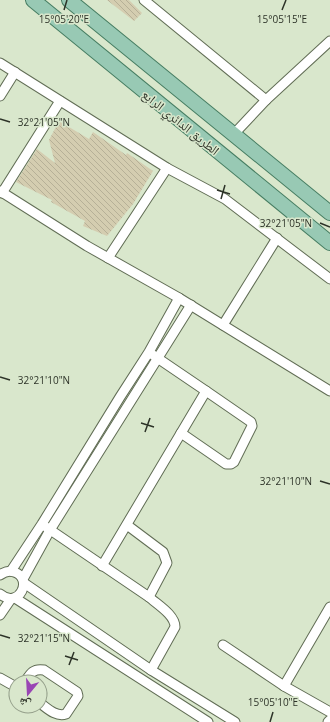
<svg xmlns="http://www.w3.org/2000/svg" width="330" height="722" font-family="'Open Sans','Noto Naskh Arabic',sans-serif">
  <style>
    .building { fill: url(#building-back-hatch) }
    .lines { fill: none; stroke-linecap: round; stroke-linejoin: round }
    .minor-casing { stroke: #616d55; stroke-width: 11 }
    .primary-casing { stroke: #467d62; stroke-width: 16 }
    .minor { stroke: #fff; stroke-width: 9 }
    .primary { stroke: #98c9b4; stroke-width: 14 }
    .ticks { fill: none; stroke: #2d3328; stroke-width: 1.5 }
    .labels { text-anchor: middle; stroke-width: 3; stroke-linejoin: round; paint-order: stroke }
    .street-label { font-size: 13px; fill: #2d3328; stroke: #d9e7cc }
    .ticks-label { font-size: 10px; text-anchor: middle; fill: #2d3328; stroke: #d9e7cc; stroke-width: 3; stroke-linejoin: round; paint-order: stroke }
  </style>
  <defs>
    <pattern id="building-back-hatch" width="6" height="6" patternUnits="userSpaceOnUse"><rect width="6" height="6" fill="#d4cdb0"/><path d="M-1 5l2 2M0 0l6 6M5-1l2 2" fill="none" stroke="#b6b097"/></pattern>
  </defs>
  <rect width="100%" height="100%" fill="#d9e7cc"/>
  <g class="building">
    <polygon points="107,0 129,0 142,13 134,21"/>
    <polygon points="59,121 89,139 93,132 126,155 127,153 153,171 133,204 107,236 83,226 85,221 51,202 52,200 16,182 37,149 55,163 49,140"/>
  </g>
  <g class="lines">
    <defs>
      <g id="minor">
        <polyline points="144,0 266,100"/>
        <polyline points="0,63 167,168 225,199 330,279"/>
        <polyline points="0,96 15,72"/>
        <polyline points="234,134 266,100 330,41"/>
        <polyline points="0,191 87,246 179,298 330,391"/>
        <polyline points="2,193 60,101"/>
        <polyline points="108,258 167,168"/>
        <polyline points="223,325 277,238"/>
        <polyline points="181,433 226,464 231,464 234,462 252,426 251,422 206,391"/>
        <polyline points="46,527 149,597 167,563 163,552 127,525"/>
        <polyline points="102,566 206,391 153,355"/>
        <polyline points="11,571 42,524 120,397 149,352 179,298"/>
        <path d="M 0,575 C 4,572 9,570 14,572 C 34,578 19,610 0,594"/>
        <polyline points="23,579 50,530 191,305"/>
        <polyline points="24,583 151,670 235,722"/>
        <path d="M 149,597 C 158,605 175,615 175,627 L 151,670"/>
        <polyline points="15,598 208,722"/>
        <polyline points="0,615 11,599"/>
        <polyline points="223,645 284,686 330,712"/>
        <polyline points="0,678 16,687"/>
        <path d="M 25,682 C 30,674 33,668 44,670 L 77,692 L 78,696 L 66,714 C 56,717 48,709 40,703"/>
        <polyline points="284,686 330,607"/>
        <polyline points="328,722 330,720"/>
      </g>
      <g id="primary">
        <polyline points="33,0 330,243"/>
        <polyline points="69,0 330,213"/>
      </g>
    </defs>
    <use href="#minor" class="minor-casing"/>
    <use href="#primary" class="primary-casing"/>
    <use href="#minor" class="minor"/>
    <use href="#primary" class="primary"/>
  </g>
  <path class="ticks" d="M 64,10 L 67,0M 282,10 L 286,0M 0,119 L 10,122M 217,190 L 230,194M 221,199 L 225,185M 320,223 L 330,227M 0,377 L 10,380M 141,423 L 154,427M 145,432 L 150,418M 320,481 L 330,484M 0,635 L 10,638M 65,656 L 78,660M 69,665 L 74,652M 270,722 L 273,712"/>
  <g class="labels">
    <g class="street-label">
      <text transform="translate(181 122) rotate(39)" y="5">الطريق الدائري الرابع</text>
    </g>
  </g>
  <g class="ticks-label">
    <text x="64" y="23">15°05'20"E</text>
    <text x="282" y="23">15°05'15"E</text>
    <text x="44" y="126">32°21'05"N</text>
    <text x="286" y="227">32°21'05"N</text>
    <text x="44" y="384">32°21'10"N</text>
    <text x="286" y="485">32°21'10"N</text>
    <text x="44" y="642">32°21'15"N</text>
    <text x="273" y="706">15°05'10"E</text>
  </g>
  <g transform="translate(28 694) rotate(198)"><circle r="19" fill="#d9e7cc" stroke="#949f8a"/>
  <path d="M0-3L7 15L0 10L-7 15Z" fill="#9945b4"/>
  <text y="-6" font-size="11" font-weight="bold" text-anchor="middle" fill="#2d3328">ش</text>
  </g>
</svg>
